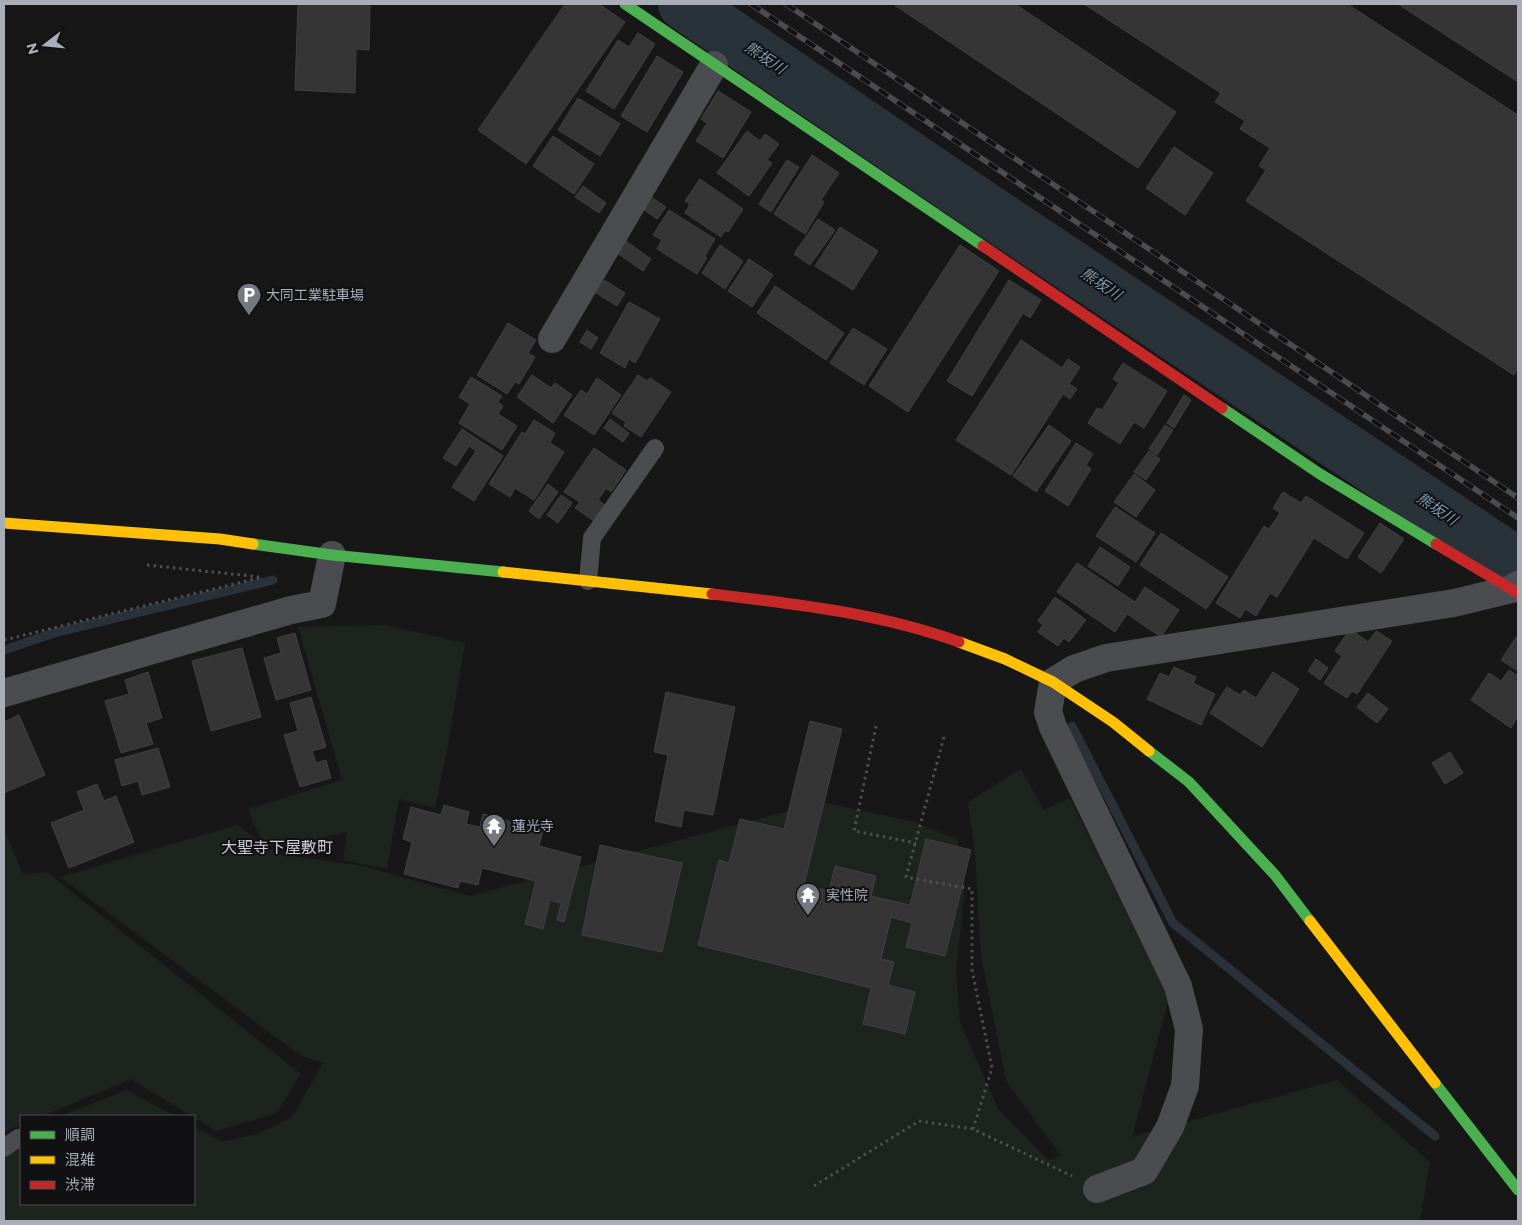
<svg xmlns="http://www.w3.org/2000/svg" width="1522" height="1225" font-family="Montserrat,'Noto Sans JP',sans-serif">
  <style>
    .green { fill: #1d241e }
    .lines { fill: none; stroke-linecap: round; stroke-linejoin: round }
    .stream { stroke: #2a3239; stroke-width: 9 }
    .river { stroke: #2a3239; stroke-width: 52 }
    .building { fill: #353536; stroke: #3f4043 }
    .path { stroke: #4d4e52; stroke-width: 3; stroke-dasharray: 2.5 4; stroke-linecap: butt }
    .lane { stroke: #4b4c50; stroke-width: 18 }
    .street { stroke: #4b4c50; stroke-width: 28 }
    .fast { stroke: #4caf50; stroke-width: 11 }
    .slow { stroke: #ffc107; stroke-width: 11 }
    .jam { stroke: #c62828; stroke-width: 11 }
    .rail-casing { stroke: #4b4c4f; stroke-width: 5.5 }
    .rail { stroke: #111113; stroke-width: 4; stroke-dasharray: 11; stroke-linecap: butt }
    .labels { text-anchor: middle; stroke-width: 4; stroke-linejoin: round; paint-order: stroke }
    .poi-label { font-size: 14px; fill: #a8adb8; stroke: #111113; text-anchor: start }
    .water-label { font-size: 15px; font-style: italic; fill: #7f9bb3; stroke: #111113 }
    .quarter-label { font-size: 16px; fill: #c9ccd4; stroke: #111113 }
  </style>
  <rect width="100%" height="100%" fill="#171717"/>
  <g class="green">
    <polygon points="384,625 465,643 449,739 435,808 399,799 387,869 343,860 347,832 279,848 260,838 248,809 342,780 298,627"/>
    <polygon points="1021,769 1044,810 1070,798 1169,998 1132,1137 1337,1080 1430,1162 1420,1221 4,1221 4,1159 21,1144 21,1204 194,1204 194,1126 223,1142 260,1133 292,1117 323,1063 300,1055 60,877 237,825 277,854 363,866 470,896 822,802 915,822 957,839 965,887 956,973 960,1022 998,1109 1048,1160 1061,1156 1006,1081 981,956 975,855 968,802"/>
    <polygon points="4,829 23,874 47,872 301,1074 277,1113 216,1131 131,1079 43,1116 21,1116 21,1125 4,1132"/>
    <polygon points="127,1090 175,1116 60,1116"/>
  </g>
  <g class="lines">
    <g class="stream">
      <polyline points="4,650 54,633 273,580"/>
      <polyline points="1072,726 1173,923 1435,1136"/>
    </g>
    <polyline class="river" points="684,4 983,207 1518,564"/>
  </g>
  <g class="building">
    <polygon points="298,4 370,4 369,50 356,49 355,93 295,90"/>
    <polygon points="565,4 599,4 625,22 526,164 478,130"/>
    <polygon points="893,4 1015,4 1176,112 1138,168"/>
    <polygon points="1084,4 1347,4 1518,115 1518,372 1516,371 1514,375 1246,201 1266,170 1259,166 1270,148 1240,129 1245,121 1215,102 1221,93"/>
    <polygon points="1398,4 1518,4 1518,82"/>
    <polygon points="638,33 655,44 614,109 586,91 618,40 629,47"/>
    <polygon points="657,56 683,72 647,132 621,116"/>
    <polygon points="718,91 751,112 723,158 696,141 707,123 701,119"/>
    <polygon points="578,98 620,124 600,156 558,130"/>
    <polygon points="747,131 760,141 765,134 779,144 767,160 772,163 749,196 717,173"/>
    <polygon points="553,136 594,164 574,194 533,166"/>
    <polygon points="1174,147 1213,173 1185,215 1146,188"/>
    <polygon points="812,155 839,173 821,200 824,202 805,234 774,214"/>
    <polygon points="787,160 799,167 771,212 759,204"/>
    <polygon points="700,179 743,209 728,232 725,230 721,237 685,213 690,204 685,201"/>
    <polygon points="583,186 606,203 599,213 575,197"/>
    <polygon points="648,195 666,207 657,219 640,207"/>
    <polygon points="669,210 715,239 705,256 707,258 697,274 657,249 662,240 653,235"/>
    <polygon points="818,219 835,230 810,265 794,254"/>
    <polygon points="840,227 878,251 853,290 815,266"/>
    <polygon points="626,241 651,259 643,271 617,253"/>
    <polygon points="720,245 743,261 725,289 702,273"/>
    <polygon points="960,245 999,271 908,412 869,386"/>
    <polygon points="749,259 773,275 752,307 728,291"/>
    <polygon points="604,280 625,293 617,306 596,293"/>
    <polygon points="1009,280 1041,300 1030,318 1023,313 972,396 947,381"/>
    <polygon points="775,286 844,333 826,360 757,313"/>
    <polygon points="629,302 660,319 635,363 629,359 625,368 600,353"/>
    <polygon points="508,323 536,340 528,353 535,357 519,384 515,382 507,394 477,375"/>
    <polygon points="853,328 887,349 864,385 830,363"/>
    <polygon points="587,330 598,338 591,349 580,342"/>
    <polygon points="1021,340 1062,368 1068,359 1080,367 1069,384 1077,389 1070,399 1063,394 1011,475 956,440"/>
    <polygon points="1123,363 1167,391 1144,428 1134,422 1120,444 1088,423 1097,408 1102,410 1119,383 1113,379"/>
    <polygon points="532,375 551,388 555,383 572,395 553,423 517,397"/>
    <polygon points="638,375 647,381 650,378 671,392 641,437 624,426 626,422 612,413"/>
    <polygon points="471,377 502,396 498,402 503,406 498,414 517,426 502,450 459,423 470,404 459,397"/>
    <polygon points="597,378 621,395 594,435 564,415 581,390 587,394"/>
    <polygon points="1184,395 1191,400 1174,428 1167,423"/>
    <polygon points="610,419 629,433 623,442 604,428"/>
    <polygon points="534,420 555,433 550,443 564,452 534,500 515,488 510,497 489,484 522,432 525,434"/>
    <polygon points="1049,425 1071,441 1036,492 1013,476"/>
    <polygon points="1165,425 1173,430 1157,455 1149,449"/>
    <polygon points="462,429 503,456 474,501 452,487 476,451 469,446 456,466 443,458"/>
    <polygon points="1076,443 1093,454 1086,465 1091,469 1068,506 1045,491"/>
    <polygon points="594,448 626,470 611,492 606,488 598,500 605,505 594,521 575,508 580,502 564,492"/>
    <polygon points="1149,451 1160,459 1146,480 1134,472"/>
    <polygon points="1134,474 1155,490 1136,517 1114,502"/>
    <polygon points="548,484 558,492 539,519 529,511"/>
    <polygon points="1283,492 1301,503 1306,496 1364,533 1347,559 1314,538 1277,597 1270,593 1256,616 1245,609 1240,618 1216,603 1264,526 1269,529 1280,513 1273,508"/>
    <polygon points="561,495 572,503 558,523 547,515"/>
    <polygon points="1115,507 1155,533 1136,562 1096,536"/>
    <polygon points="1380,523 1404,539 1381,573 1358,557"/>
    <polygon points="1161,533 1228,577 1206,609 1140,565"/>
    <polygon points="1100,547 1130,567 1118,586 1088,566"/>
    <polygon points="1077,563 1135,602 1145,587 1179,610 1161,637 1127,614 1115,632 1057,592"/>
    <polygon points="1055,597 1086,620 1069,642 1064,638 1058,646 1038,632 1043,625 1038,621"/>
    <polygon points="1350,629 1368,642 1376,631 1392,641 1357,694 1352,691 1347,698 1324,683 1342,656 1335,651"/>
    <polygon points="295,633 311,690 276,700 264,658 281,653 277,638"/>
    <polygon points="1517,636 1518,637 1518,671 1501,660"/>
    <polygon points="242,648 261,717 211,731 192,661"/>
    <polygon points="1316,659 1328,668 1320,680 1308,671"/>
    <polygon points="1174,667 1196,677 1193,683 1215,694 1201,725 1147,699 1160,673 1169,677"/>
    <polygon points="1509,670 1518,676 1518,716 1511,728 1471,700 1489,673 1501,681"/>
    <polygon points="148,672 162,718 146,723 153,744 121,753 105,701 129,694 125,680"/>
    <polygon points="1273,672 1299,689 1262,747 1210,713 1227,687 1240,695 1244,690 1256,698"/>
    <polygon points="666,692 735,707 713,815 684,810 681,827 655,821 668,755 654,752"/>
    <polygon points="1368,693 1388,709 1377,723 1357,707"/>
    <polygon points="311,697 326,747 312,751 316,763 326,760 331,778 300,787 284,735 298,731 290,703"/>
    <polygon points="19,715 45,775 4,793 4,722"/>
    <polygon points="810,721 842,729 804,885 829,891 835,866 876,876 871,896 910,905 926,839 971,850 945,956 906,947 912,923 891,917 881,959 894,962 888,985 915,992 905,1034 863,1024 871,988 698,945 719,860 729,863 740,819 784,829"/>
    <polygon points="158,748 170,787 142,795 138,781 122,786 115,760"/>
    <polygon points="1450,752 1463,773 1445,784 1432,763"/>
    <polygon points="97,784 104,801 116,796 134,842 69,868 51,823 84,810 77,792"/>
    <polygon points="444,805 469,812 466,824 480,827 483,814 543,830 539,846 581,857 564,922 557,920 561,903 550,900 543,929 525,924 536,881 482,868 478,885 460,881 458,888 404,874 412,842 403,839 411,807 441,815"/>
    <polygon points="600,845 682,863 662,952 582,935"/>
  </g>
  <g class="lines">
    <g class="path">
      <polyline points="147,565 260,577"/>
      <polyline points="4,640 263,577"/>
      <polyline points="876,726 854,831 916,843"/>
      <polyline points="944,737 906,877 972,889 972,970 992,1068 973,1129"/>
      <polyline points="814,1186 919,1121 973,1129 1072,1176"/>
    </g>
    <g class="lane">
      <polyline points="588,581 592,538 655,448"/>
      <polyline points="4,1148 18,1138"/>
    </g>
    <g class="street">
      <polyline points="552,339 714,65"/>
      <polyline points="4,693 291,610 322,604 332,555"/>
      <polyline points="1097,1189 1144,1171 1170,1127 1185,1086 1189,1029 1178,986 1053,727 1048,712 1053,682 1074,669 1106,658 1454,603 1512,589 1518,585"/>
    </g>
    <g class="fast">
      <polyline points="625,4 983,246"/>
      <polyline points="1222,408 1320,474 1436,544"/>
      <polyline points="253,544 332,555 503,572"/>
      <polyline points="1149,751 1189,782 1275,875 1310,921"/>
      <polyline points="1435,1083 1518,1190"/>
    </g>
    <g class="slow">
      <polyline points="4,523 220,539 253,544"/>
      <polyline points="503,572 712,594"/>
      <polyline points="959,642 1005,659 1053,682 1113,722 1149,751"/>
      <polyline points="1310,921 1435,1083"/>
    </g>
    <g class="jam">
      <polyline points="983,246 1222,408"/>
      <polyline points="1436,544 1518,593"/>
      <path d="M 712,594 C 796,604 879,613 959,642"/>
    </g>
    <defs>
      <g id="rail">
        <polyline points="751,4 1518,518"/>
        <polyline points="786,4 1518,498"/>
      </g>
    </defs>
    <use href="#rail" class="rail-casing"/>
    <use href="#rail" class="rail"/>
  </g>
  <defs>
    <symbol id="parking-pin" viewBox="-11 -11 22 30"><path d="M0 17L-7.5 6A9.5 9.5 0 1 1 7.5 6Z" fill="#757880" stroke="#111113"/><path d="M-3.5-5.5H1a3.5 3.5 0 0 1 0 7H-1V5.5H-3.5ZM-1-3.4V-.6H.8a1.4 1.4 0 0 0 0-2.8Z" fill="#fff"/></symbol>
    <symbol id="temple-pin" viewBox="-11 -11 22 30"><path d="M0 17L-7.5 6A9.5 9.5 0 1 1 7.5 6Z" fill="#757880" stroke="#111113"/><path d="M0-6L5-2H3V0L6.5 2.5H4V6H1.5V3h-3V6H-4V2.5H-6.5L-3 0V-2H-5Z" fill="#fff"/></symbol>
  </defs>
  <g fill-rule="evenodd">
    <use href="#parking-pin" x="235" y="281" width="28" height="38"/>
    <use href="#temple-pin" x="480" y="812" width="28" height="38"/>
    <use href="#temple-pin" x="794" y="881" width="28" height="38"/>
  </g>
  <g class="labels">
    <g class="poi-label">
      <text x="266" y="300">大同工業駐車場</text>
      <text x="512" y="831">蓮光寺</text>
      <text x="826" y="900">実性院</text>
    </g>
    <g class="water-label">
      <text transform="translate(765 58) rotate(34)" y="5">熊坂川</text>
      <text transform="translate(1101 284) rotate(34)" y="5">熊坂川</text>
      <text transform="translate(1437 509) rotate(34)" y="5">熊坂川</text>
    </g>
    <g class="quarter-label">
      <text x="277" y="853">大聖寺下屋敷町</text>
    </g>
  </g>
  <rect width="1522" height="1225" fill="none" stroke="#a8adb8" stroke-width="10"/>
  <rect x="20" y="1115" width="175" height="90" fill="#111113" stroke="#4d4f55"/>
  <rect x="30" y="1131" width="25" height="8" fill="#4caf50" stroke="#4d4f55"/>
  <text x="65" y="1140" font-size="15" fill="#a8adb8">順調</text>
  <rect x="30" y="1156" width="25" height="8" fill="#ffc107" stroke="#4d4f55"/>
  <text x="65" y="1165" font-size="15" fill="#a8adb8">混雑</text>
  <rect x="30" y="1181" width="25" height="8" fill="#c62828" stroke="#4d4f55"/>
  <text x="65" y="1190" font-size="15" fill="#a8adb8">渋滞</text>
  <g transform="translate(45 45) rotate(254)" stroke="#111113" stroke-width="4" paint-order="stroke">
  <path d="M0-4L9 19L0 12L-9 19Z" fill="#a8adb8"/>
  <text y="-8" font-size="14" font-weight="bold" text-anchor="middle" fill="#a8adb8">N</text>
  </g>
</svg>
